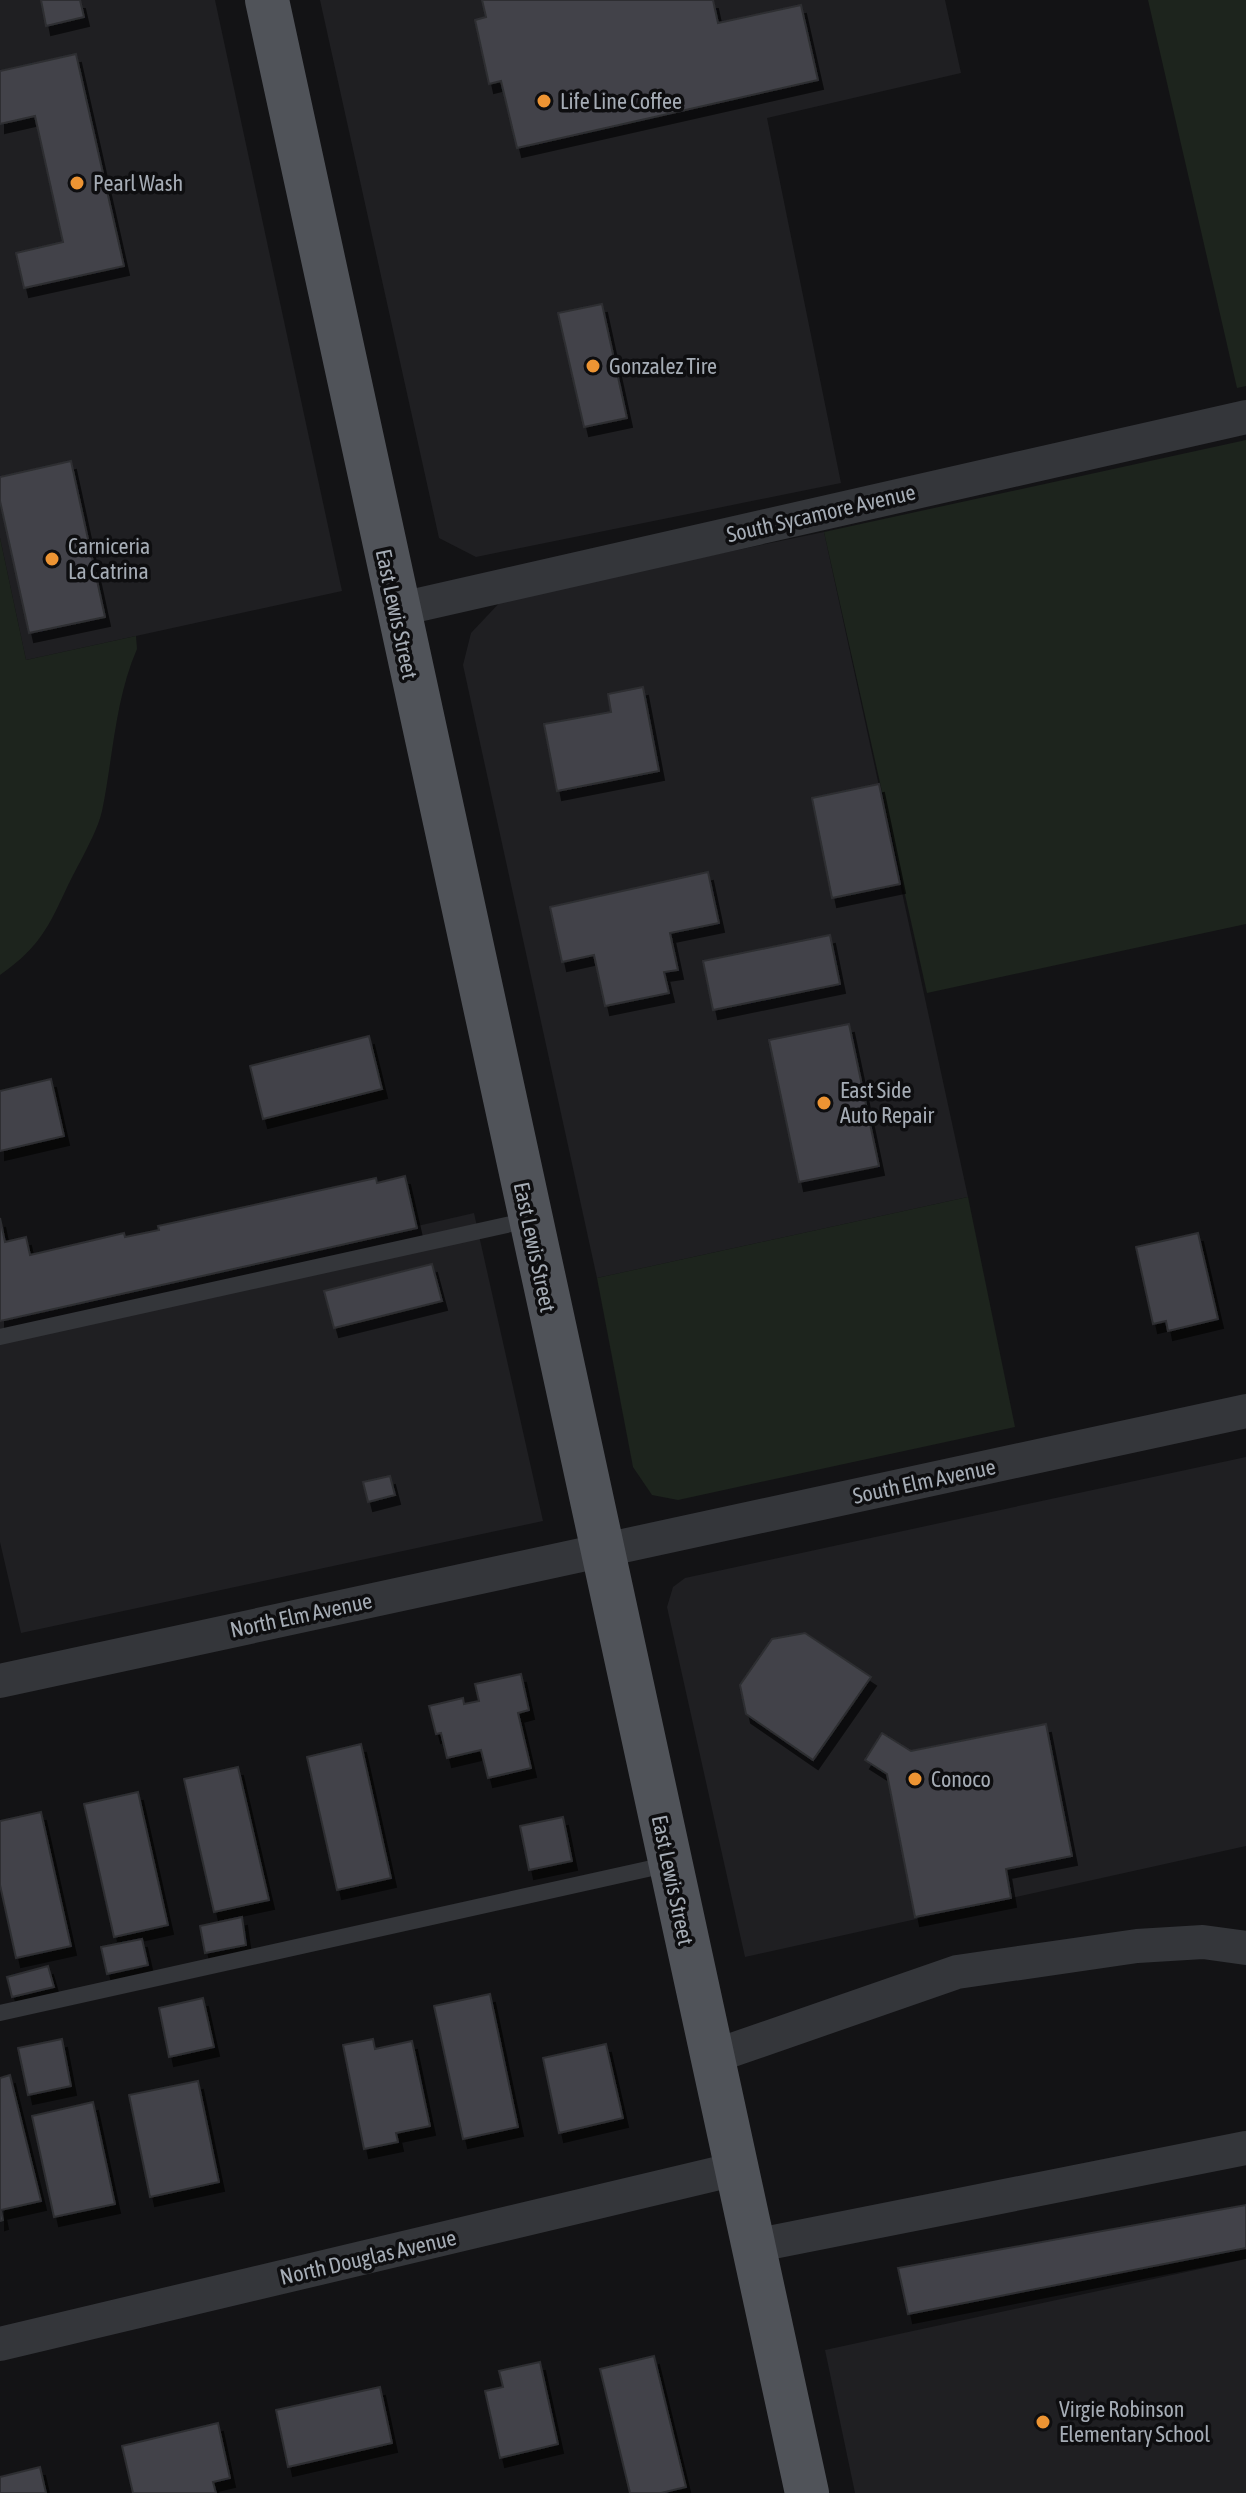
<svg xmlns="http://www.w3.org/2000/svg" width="1246" height="2493" font-family="'Asap Condensed',sans-serif">
  <style>
    .built { fill: #1f1f22 }
    .green { fill: #1d241d }
    .building { fill: #424348; stroke: #2d2e31; stroke-width: 2; filter: url(#shadow) }
    .lines { fill: none; stroke-linecap: round; stroke-linejoin: round }
    .lane { stroke: #34363a; stroke-width: 16 }
    .street { stroke: #34363a; stroke-width: 34 }
    .primary { stroke: #505359; stroke-width: 44 }
    .poi-dot { fill: #ed9433; stroke: #0e0e10; stroke-width: 3 }
    .labels { text-anchor: middle; stroke-width: 7; stroke-linejoin: round; paint-order: stroke }
    .poi-label { font-size: 22px; fill: #a5acb5; stroke: #0e0e10; text-anchor: start }
    .street-label { font-size: 22px; fill: #a5acb5; stroke: #0e0e10 }
  </style>
  <defs>
    <filter id="shadow"><feDropShadow dx="5" dy="9" stdDeviation="0" flood-color="#0009"/></filter>
  </defs>
  <rect width="100%" height="100%" fill="#131315"/>
  <g class="built">
    <polygon points="0,0 215,0 342,591 26,660 0,538"/>
    <polygon points="320,0 945,0 961,73 767,118 841,483 476,557 439,538"/>
    <polygon points="824,532 968,1197 597,1278 463,665 471,633 504,598"/>
    <polygon points="474,1213 543,1521 21,1633 0,1542 0,1322"/>
    <polygon points="1246,1457 1246,1846 745,1957 667,1607 673,1587 685,1578"/>
    <polygon points="1246,2259 1246,2493 855,2493 825,2350"/>
  </g>
  <g class="green">
    <polygon points="1148,0 1246,0 1246,386 1237,388"/>
    <polygon points="1246,440 1246,924 927,993 824,532"/>
    <path d="M 0,538 L 26,660 L 136,636 L 137,649 C 115,699 113,758 102,811 C 98,828 88,846 80,862 C 53,911 51,940 0,975 Z"/>
    <polygon points="968,1197 1015,1427 678,1500 652,1495 633,1467 597,1278"/>
  </g>
  <g class="building">
    <polygon points="41,0 80,0 84,17 46,26"/>
    <polygon points="482,0 713,0 718,23 801,5 818,80 517,148 501,81 489,84 475,20 486,17"/>
    <polygon points="76,54 124,266 24,288 16,253 63,242 35,116 0,124 0,71"/>
    <polygon points="602,304 627,418 584,427 558,313"/>
    <polygon points="71,461 105,617 29,633 0,501 0,477"/>
    <polygon points="643,687 659,771 557,791 544,724 611,712 608,694"/>
    <polygon points="879,784 900,884 832,898 812,798"/>
    <polygon points="708,872 719,923 670,933 678,970 664,972 669,993 605,1006 594,955 562,962 550,907"/>
    <polygon points="830,935 840,984 713,1010 703,961"/>
    <polygon points="849,1024 879,1166 799,1182 769,1040"/>
    <polygon points="369,1036 382,1089 263,1119 250,1066"/>
    <polygon points="51,1079 64,1136 0,1151 0,1091"/>
    <polygon points="405,1176 417,1228 0,1321 0,1218 5,1242 26,1237 30,1255 124,1233 125,1237 159,1230 158,1226 376,1178 377,1183"/>
    <polygon points="1198,1233 1218,1319 1168,1331 1166,1321 1153,1324 1136,1247"/>
    <polygon points="432,1264 442,1301 334,1328 324,1291"/>
    <polygon points="390,1476 395,1495 368,1502 363,1482"/>
    <polygon points="805,1633 871,1677 813,1760 746,1714 740,1685 772,1639"/>
    <polygon points="521,1674 529,1710 518,1713 531,1768 488,1778 481,1750 447,1758 441,1733 436,1734 429,1706 463,1698 464,1704 479,1701 475,1684"/>
    <polygon points="1046,1724 1072,1856 1006,1869 1011,1898 915,1917 887,1774 865,1760 882,1733 911,1751"/>
    <polygon points="361,1744 391,1878 337,1890 307,1757"/>
    <polygon points="238,1767 269,1900 214,1912 184,1779"/>
    <polygon points="138,1792 168,1925 114,1937 84,1804"/>
    <polygon points="41,1812 71,1946 16,1958 0,1885 0,1821"/>
    <polygon points="563,1817 572,1861 529,1870 520,1826"/>
    <polygon points="242,1917 246,1945 205,1953 200,1926"/>
    <polygon points="142,1939 148,1965 107,1974 101,1947"/>
    <polygon points="48,1966 54,1987 12,1997 7,1977"/>
    <polygon points="490,1994 518,2127 463,2139 434,2006"/>
    <polygon points="203,1998 214,2047 169,2057 159,2008"/>
    <polygon points="62,2039 71,2086 28,2095 18,2048"/>
    <polygon points="373,2039 375,2049 412,2041 430,2126 396,2133 398,2142 364,2149 343,2045"/>
    <polygon points="606,2044 623,2118 559,2133 543,2058"/>
    <polygon points="10,2075 41,2201 1,2210 3,2220 0,2221 0,2078"/>
    <polygon points="198,2081 219,2182 150,2197 129,2095"/>
    <polygon points="93,2102 115,2204 54,2217 32,2116"/>
    <polygon points="1246,2205 1246,2248 908,2314 898,2268"/>
    <polygon points="654,2356 686,2487 661,2493 630,2493 600,2369"/>
    <polygon points="540,2362 558,2444 500,2458 485,2391 503,2387 499,2371"/>
    <polygon points="380,2387 392,2443 288,2467 276,2410"/>
    <polygon points="218,2423 230,2478 213,2482 216,2493 133,2493 122,2446"/>
    <polygon points="40,2467 46,2493 0,2493 0,2477"/>
  </g>
  <g class="lines">
    <g class="lane">
      <polyline points="0,1337 529,1220"/>
      <polyline points="0,2013 670,1864"/>
    </g>
    <g class="street">
      <polyline points="396,610 1246,417"/>
      <polyline points="0,1681 1246,1411"/>
      <polyline points="712,2057 957,1972 1137,1946 1203,1942 1246,1948"/>
      <polyline points="753,2246 1246,2148"/>
      <polyline points="0,2344 736,2169"/>
    </g>
    <polyline class="primary" points="267,0 807,2493"/>
  </g>
  <g class="poi-dot">
    <circle cx="544" cy="101" r="8"/>
    <circle cx="77" cy="183" r="8"/>
    <circle cx="593" cy="366" r="8"/>
    <circle cx="52" cy="559" r="8"/>
    <circle cx="824" cy="1103" r="8"/>
    <circle cx="915" cy="1779" r="8"/>
    <circle cx="1043" cy="2422" r="8"/>
  </g>
  <g class="labels">
    <g class="poi-label">
      <text x="560" y="109">Life Line Coffee</text>
      <text x="93" y="191">Pearl Wash</text>
      <text x="609" y="374">Gonzalez Tire</text>
      <text x="68" y="554">Carniceria<tspan x="68" dy="25">La Catrina</tspan></text>
      <text x="840" y="1098">East Side<tspan x="840" dy="25">Auto Repair</tspan></text>
      <text x="931" y="1787">Conoco</text>
      <text x="1059" y="2417">Virgie Robinson<tspan x="1059" dy="25">Elementary School</tspan></text>
    </g>
    <g class="street-label">
      <text transform="translate(821 513) rotate(-13)" y="8">South Sycamore Avenue</text>
      <text transform="translate(397 614) rotate(78)" y="8">East Lewis Street</text>
      <text transform="translate(535 1247) rotate(78)" y="8">East Lewis Street</text>
      <text transform="translate(924 1481) rotate(-12)" y="8">South Elm Avenue</text>
      <text transform="translate(301 1615) rotate(-12)" y="8">North Elm Avenue</text>
      <text transform="translate(673 1880) rotate(78)" y="8">East Lewis Street</text>
      <text transform="translate(368 2257) rotate(-13)" y="8">North Douglas Avenue</text>
    </g>
  </g>
</svg>
